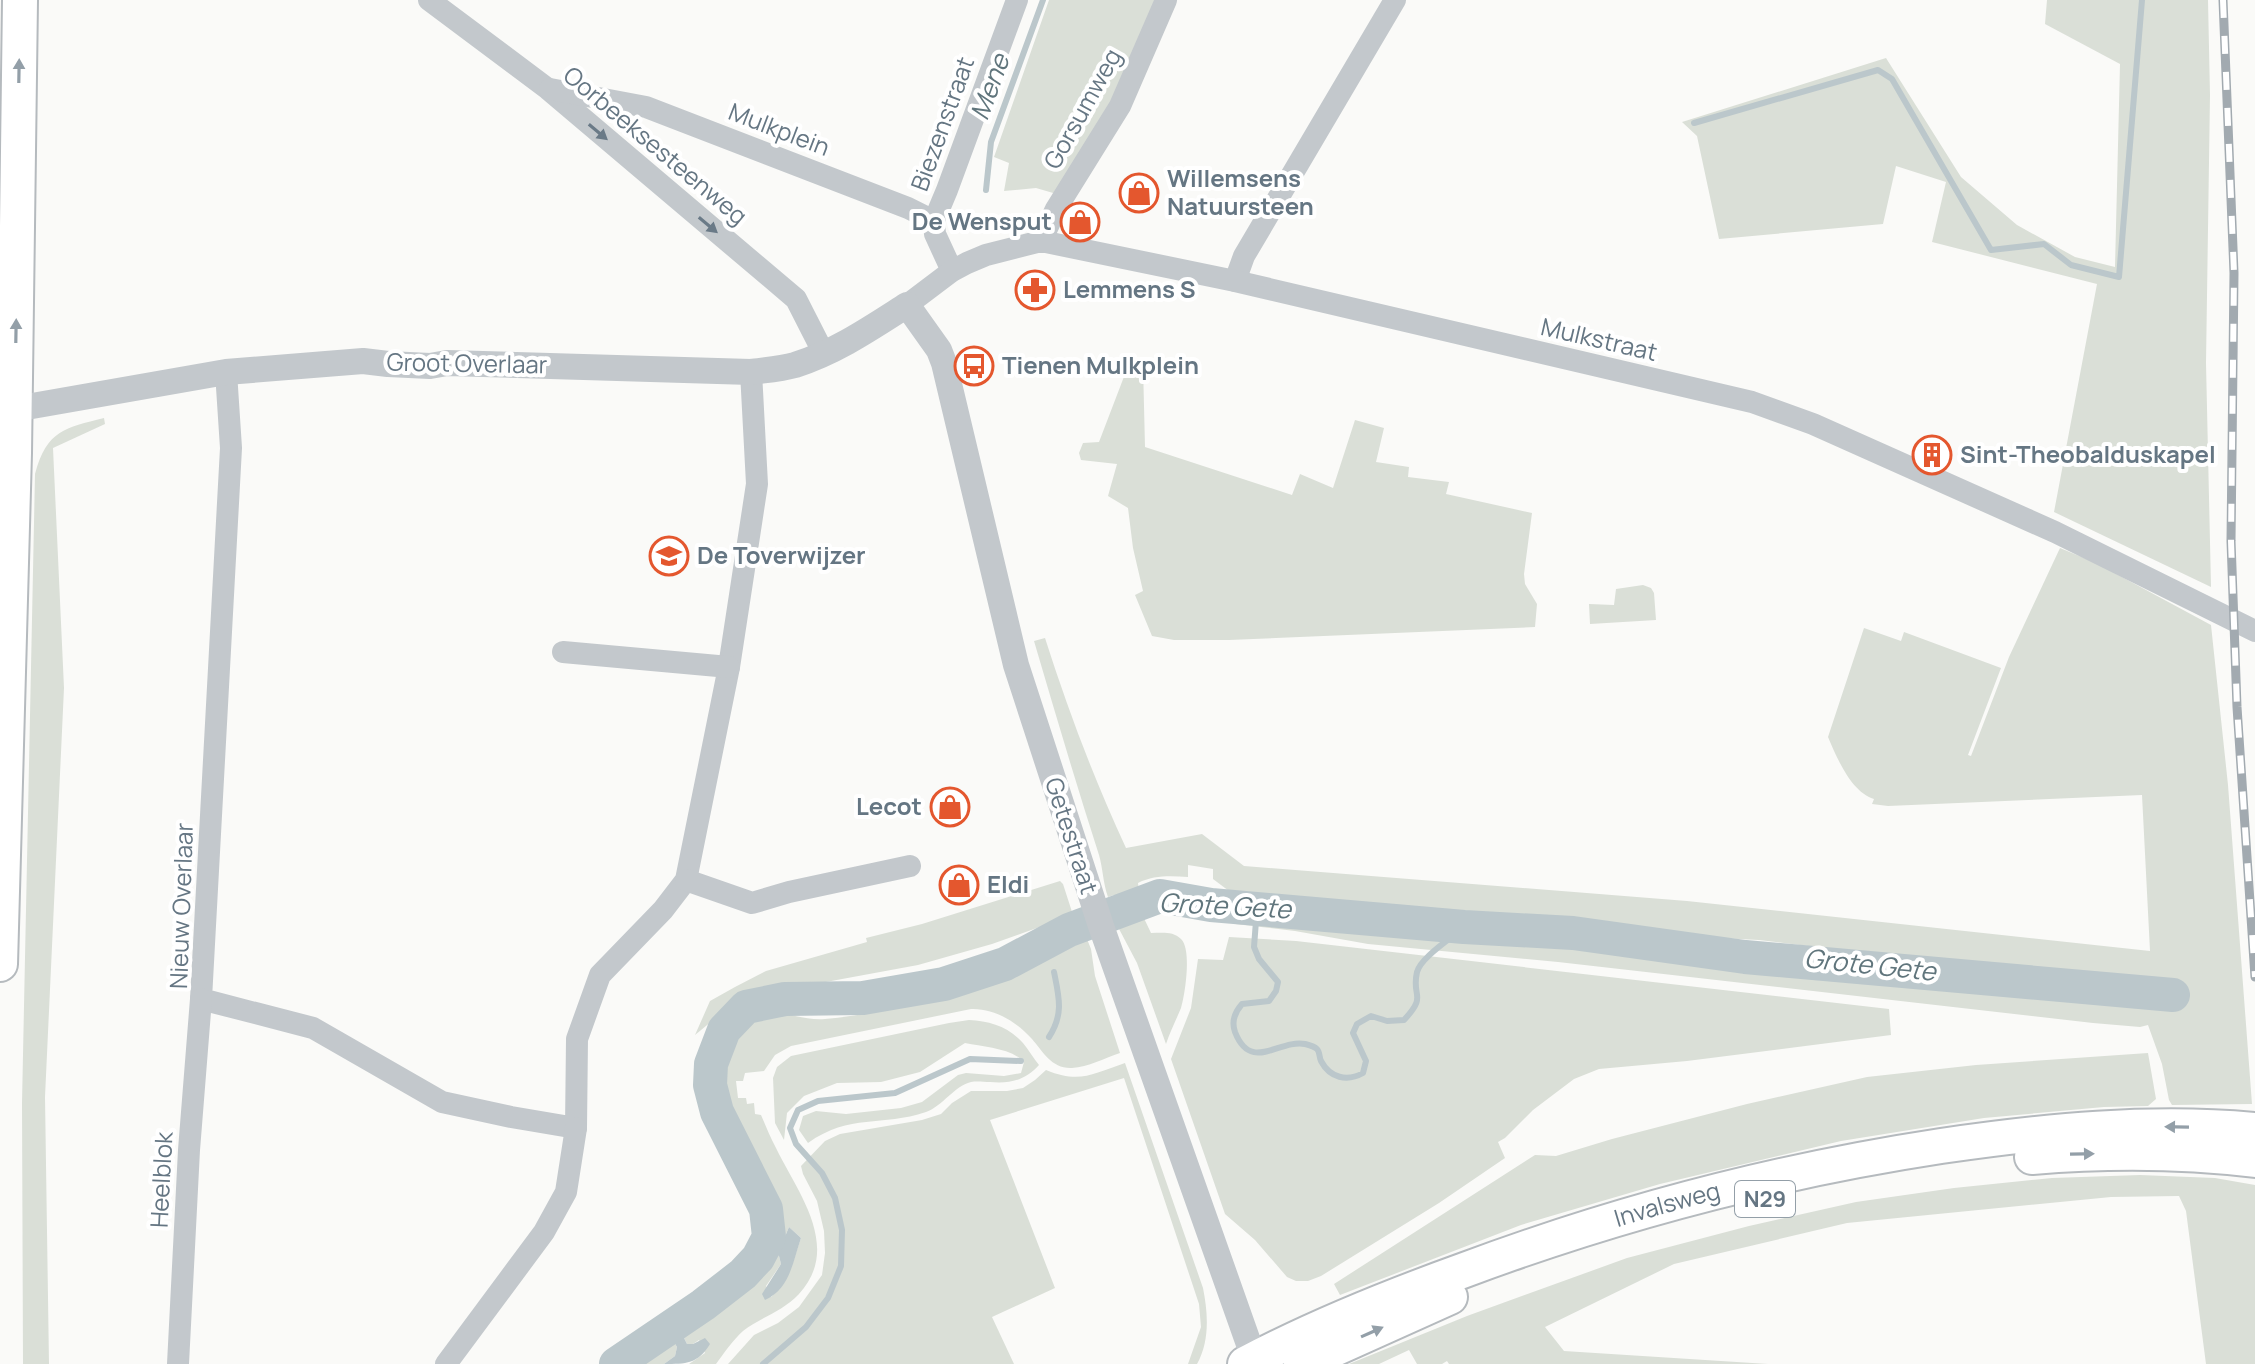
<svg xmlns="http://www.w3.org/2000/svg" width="2255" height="1364" font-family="Manrope,sans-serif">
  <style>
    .green { fill: #dadfd7 }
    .water { fill: #bbc7cb }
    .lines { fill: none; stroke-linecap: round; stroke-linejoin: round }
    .stream { stroke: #bbc7cb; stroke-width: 6 }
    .river { stroke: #bbc7cb; stroke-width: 34 }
    .primary-casing { stroke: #b5babe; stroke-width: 38 }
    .minor { stroke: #c3c8cc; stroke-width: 22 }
    .tertiary { stroke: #c3c8cc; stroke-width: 26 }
    .primary { stroke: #fff; stroke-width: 34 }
    .rail-casing { stroke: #a2aab0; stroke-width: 9 }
    .rail { stroke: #fff; stroke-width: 6; stroke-dasharray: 18; stroke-linecap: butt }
    .oneway { fill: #939fa8 }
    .oneway2 { fill: #6a7a87 }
    .labels { text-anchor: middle; stroke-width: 8; stroke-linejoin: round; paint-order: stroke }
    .shield { fill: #fff; stroke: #939fa8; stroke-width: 2 }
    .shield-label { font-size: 22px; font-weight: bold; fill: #657683 }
    .street-label { font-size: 24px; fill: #657683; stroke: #fff }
    .poi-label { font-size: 24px; font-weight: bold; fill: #657683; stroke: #fff; text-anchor: start }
    .water-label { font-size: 26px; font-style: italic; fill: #60757c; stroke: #fff }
  </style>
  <rect width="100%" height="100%" fill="#fafaf8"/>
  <g class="green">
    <polygon points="1049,0 1156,0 1109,109 1060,195 1036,188 1004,191 1009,163 994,157"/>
    <polygon points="2047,0 2208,0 2210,95 2206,363 2211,587 2054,512 2097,284 1932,242 1946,182 1896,166 1883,224 1719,239 1697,136 1682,122 1886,58 1961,177 2017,225 2075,257 2115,267 2120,64 2045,24"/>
    <polygon points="1130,361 1143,365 1145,447 1292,495 1300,474 1333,488 1355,420 1384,428 1376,462 1409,467 1408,477 1449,482 1446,494 1532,513 1524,574 1525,584 1537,604 1535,627 1229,640 1174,640 1152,636 1135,595 1143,591 1133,548 1128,508 1108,496 1117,464 1081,460 1079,453 1083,443 1099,442"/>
    <path d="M 104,418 L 105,424 L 53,448 L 64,688 L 45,1097 L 49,1364 L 23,1364 L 22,1103 L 35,474 C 47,430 65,428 104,418 Z"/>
    <path d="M 2060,548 L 2096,563 L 2211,625 L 2228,785 L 2252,1104 L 2172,1105 L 2169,1100 L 2162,1064 L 2148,1025 L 2140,1027 L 2093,1023 L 1558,962 L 1368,944 L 1295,931 L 1235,924 L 1236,913 L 1411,929 L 1445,937 L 1823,970 L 2074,998 L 2155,1003 C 2163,1010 2169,1006 2177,1001 L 2177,990 L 2164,983 L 2154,984 L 2075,979 L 1759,940 L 1698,937 L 1607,926 L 1327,899 L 1238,895 L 1233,894 L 1213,879 L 1213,869 L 1188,865 L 1188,877 C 1170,876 1154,875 1138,883 L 1139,892 L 1116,900 L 1114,895 L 1108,897 C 1103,883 1103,869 1099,855 C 1076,784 1055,712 1034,641 L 1045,638 C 1068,710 1094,779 1126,848 L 1202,834 L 1244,866 L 1687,901 L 2150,951 L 2142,795 L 1888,806 L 1872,804 L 1874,799 C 1851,792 1837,758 1828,737 L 1864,628 L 1901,641 L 1904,632 L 2001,668 L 1968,755 L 1971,756 L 2009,657 Z"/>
    <polygon points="1643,585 1651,588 1654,593 1656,620 1590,624 1589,604 1614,605 1616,589"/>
    <polygon points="1060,881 1063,884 1073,915 992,944 918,965 815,984 752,993 735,1002 695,1035 710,1001 735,987 766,971 867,942 866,938 922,924"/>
    <path d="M 1141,912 L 1151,933 C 1162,933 1173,931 1181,939 C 1192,949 1185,995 1181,1008 C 1176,1020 1170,1032 1166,1044 L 1137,963 L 1118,927 L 1124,925 L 1123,919 Z"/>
    <path d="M 1080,934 L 1087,939 L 1091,949 L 1095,976 L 1120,1053 C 1105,1058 1088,1067 1072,1068 C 1052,1069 1043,1052 1032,1039 C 1017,1022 994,1008 971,1009 L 791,1046 L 775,1055 L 764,1071 L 745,1073 L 743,1081 L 736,1081 L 738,1098 L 746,1098 L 747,1104 L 754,1103 L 755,1114 L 761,1115 C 766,1126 770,1137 776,1148 C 798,1193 842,1247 799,1294 C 782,1312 761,1317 743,1331 C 733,1340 724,1353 716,1364 L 689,1364 L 705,1353 L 699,1340 L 693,1344 L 687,1344 L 683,1336 L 692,1326 L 737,1293 L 772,1252 L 779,1256 L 781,1264 L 766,1286 L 771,1297 C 790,1281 793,1260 801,1238 L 789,1227 L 784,1239 L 778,1239 L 776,1235 C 788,1194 753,1169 737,1137 C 724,1109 713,1066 730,1037 C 737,1025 751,1018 765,1015 C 786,1010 804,1021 825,1019 C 880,1014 932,1000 985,987 L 983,980 L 1045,958 L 1056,944 L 1065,938 Z"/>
    <polygon points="1229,937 1296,941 1889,1009 1891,1035 1687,1061 1599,1069 1574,1079 1533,1110 1505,1138 1498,1142 1505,1158 1439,1203 1321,1276 1308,1281 1296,1281 1287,1277 1255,1240 1225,1214 1171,1059 1191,1008 1198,959 1223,960"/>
    <path d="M 969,1020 C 990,1021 1009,1027 1023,1043 C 1029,1050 1033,1058 1039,1065 C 1026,1080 1010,1084 990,1082 C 984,1082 977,1081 971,1082 C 954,1086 943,1106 926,1112 C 882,1127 850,1113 808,1143 L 799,1130 L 803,1116 L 816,1111 L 846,1114 L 901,1108 L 922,1102 L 958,1075 L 966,1073 L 1004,1076 L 1021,1073 L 1024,1062 C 1011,1048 984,1047 965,1043 L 920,1072 L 881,1082 L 837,1083 L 804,1096 L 787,1113 L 784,1140 L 775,1123 L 773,1078 L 777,1067 L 791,1056 L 949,1023 Z"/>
    <polygon points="2148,1053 2156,1099 2148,1106 2104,1107 1984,1118 1841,1141 1660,1184 1521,1225 1340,1295 1334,1284 1535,1155 1556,1156 1612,1139 1747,1104 1867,1077 1976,1065"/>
    <path d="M 1125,1063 L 1203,1288 C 1208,1313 1210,1341 1197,1364 L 1188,1364 L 1201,1327 L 1199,1304 L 1124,1078 L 990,1120 L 1055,1288 L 992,1317 L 1014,1364 L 728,1364 L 754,1335 L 778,1323 L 799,1307 L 822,1275 L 825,1253 L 824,1231 L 817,1201 L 803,1174 L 801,1166 L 825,1141 L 840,1134 L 922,1120 L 941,1114 L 952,1103 L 971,1091 L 1007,1091 L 1023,1088 L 1035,1080 L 1046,1070 C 1080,1084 1092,1074 1125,1063 Z"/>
    <polygon points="2140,1175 2215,1178 2255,1185 2255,1364 2206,1364 2186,1211 2179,1196 2111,1197 1847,1223 1674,1264 1545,1327 1564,1351 1768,1364 1449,1364 1447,1361 1442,1364 1417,1364 1409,1350 1379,1364 1349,1364 1467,1316 1627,1258 1749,1226 1856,1202 1954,1188 2052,1178"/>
    <polygon points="666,1339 672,1339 677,1347 675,1356 664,1364 633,1364"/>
  </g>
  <g class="water">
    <path d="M 789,1227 L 801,1238 C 793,1261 790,1289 765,1300 L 762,1294 L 781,1264 L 779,1256 L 772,1252 L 776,1235 L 778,1239 L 784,1239 Z"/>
    <path d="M 683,1336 L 687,1344 L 693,1344 L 705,1338 L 710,1344 C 698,1364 686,1364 664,1364 L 675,1356 L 677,1347 L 672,1339 Z"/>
  </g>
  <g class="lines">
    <g class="stream">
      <polyline points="1694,123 1878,70 1892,79 1991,250 2044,244 2071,265 2119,277 2142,0"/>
      <polyline points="986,190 991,142 1043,0"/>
      <polyline points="1129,895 1134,906"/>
      <path d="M 1257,908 L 1254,947 L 1259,959 L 1278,982 L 1276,991 L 1269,1001 L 1242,1004 C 1235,1012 1231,1021 1235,1032 C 1251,1073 1279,1039 1305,1044 C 1309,1045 1314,1046 1317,1049 C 1320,1052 1319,1057 1321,1061 C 1330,1078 1347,1082 1363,1073 L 1366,1061 L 1353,1033 L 1357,1024 L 1371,1016 L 1387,1021 L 1404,1020 C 1428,994 1411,998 1417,972 C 1421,957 1452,938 1464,927"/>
      <polyline points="1041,945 1047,955"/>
      <path d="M 1049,1037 C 1064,1014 1059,997 1054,972"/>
      <polyline points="763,1364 806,1327 828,1298 841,1266 842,1230 835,1198 822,1173 796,1144 790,1128 798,1110 818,1101 895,1093 970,1059 1021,1061"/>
    </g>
    <polyline class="river" points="616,1364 703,1305 743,1274 758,1258 769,1237 766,1209 717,1112 710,1085 711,1064 724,1030 746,1007 785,999 863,998 944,984 1005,964 1069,930 1160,896 1211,905 1464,927 1573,933 1745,957 2173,995"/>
    <defs>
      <g id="primary">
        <polyline points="0,964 14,453 20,0"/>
        <path d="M 2032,1157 C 2105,1151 2182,1151 2255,1160"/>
        <path id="s1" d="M 1245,1364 C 1315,1327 1387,1298 1462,1271 C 1617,1213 1777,1171 1941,1146 C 2044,1131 2151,1120 2255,1130"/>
        <polyline points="1301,1364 1450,1297"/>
      </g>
    </defs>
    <use href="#primary" class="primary-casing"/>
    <g class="minor">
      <polyline points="429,0 548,89 796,299 824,354"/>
      <polyline points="550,89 646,107 908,208 934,221"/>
      <polyline points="1041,241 1056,209 1120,106 1166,0"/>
      <polyline points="952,271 935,234 934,221 947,190 1017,0"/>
      <polyline points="1235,281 1244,256 1395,0"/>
      <polyline points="907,305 952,271 967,263 986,255 1041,241 1235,281 1752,402 1813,424 2055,532 2255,631"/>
      <polyline points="226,372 231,448 201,999 313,1028 442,1102 511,1117 576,1128 577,1039 600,975 663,910 686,880 729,667 757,484 751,372"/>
      <polyline points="563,652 729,667"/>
      <polyline points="686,880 752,903 789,892 910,866"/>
      <polyline points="178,1364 189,1150 201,999"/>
      <polyline points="446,1364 544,1232 566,1192 576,1128"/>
    </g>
    <path class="tertiary" d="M 15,409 L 226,372 L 363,361 L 388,364 L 430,366 L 447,363 L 751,372 C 766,370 781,369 795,365 C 836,352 871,328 907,305 L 939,350 L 944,363 L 1016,665 L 1101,926 L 1256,1364"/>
    <use href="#primary" class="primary"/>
    <defs>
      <polyline id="rail" points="2223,0 2234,273 2231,541 2237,707 2255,977"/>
    </defs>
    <use href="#rail" class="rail-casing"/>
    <use href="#rail" class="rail"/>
  </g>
  <defs><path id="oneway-solid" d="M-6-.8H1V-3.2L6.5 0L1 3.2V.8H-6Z" transform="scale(2)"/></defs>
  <g class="oneway">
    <use href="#oneway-solid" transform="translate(19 71) rotate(-89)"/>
    <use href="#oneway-solid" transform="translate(16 331) rotate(-89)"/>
    <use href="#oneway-solid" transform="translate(2177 1127) rotate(-179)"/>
    <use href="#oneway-solid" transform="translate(2082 1154) rotate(-1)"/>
    <use href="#oneway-solid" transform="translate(1372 1332) rotate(-24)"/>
  </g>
  <g class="oneway2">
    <use href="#oneway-solid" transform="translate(598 132) rotate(40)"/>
    <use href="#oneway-solid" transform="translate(708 225) rotate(40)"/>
  </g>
  <defs>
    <symbol id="shop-ring" viewBox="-11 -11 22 22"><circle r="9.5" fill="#fff" stroke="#e4572e" stroke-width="1.5"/><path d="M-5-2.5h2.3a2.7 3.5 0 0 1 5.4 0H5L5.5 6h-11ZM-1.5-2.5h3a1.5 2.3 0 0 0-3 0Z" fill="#e4572e"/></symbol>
    <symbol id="pharmacy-ring" viewBox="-11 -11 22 22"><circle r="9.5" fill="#fff" stroke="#e4572e" stroke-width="1.5"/><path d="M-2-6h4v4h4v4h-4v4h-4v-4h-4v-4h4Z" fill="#e4572e"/></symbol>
    <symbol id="bus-ring" viewBox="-11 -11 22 22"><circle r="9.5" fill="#fff" stroke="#e4572e" stroke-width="1.5"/><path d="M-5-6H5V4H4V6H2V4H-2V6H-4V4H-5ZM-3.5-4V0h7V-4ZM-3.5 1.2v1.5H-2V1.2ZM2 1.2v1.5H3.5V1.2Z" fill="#e4572e"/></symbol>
    <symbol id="building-ring" viewBox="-11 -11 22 22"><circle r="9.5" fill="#fff" stroke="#e4572e" stroke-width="1.5"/><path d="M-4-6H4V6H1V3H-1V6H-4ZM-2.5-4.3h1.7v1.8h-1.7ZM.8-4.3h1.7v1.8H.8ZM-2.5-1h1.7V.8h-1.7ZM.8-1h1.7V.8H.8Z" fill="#e4572e"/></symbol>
    <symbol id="school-ring" viewBox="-11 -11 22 22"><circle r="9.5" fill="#fff" stroke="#e4572e" stroke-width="1.5"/><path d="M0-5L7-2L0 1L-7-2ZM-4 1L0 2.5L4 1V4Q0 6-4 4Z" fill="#e4572e"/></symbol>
  </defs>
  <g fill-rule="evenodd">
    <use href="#shop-ring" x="1117" y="171" width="44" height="44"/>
    <use href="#shop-ring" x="1058" y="200" width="44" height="44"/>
    <use href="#pharmacy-ring" x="1013" y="268" width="44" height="44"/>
    <use href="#bus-ring" x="952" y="344" width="44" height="44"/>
    <use href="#building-ring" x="1910" y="433" width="44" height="44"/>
    <use href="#school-ring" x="647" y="534" width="44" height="44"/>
    <use href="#shop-ring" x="928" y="785" width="44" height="44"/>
    <use href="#shop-ring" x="937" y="863" width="44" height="44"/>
  </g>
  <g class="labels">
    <rect class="shield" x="1735" y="1181" width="60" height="36" rx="6"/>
    <g class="shield-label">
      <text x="1765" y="1207">N29</text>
    </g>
    <g class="street-label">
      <text transform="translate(1083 109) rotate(-61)" y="8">Gorsumweg</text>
      <text transform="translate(943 124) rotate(-70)" y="8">Biezenstraat</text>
      <text transform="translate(779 130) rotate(21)" y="8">Mulkplein</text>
      <text transform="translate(655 146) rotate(40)" y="8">Oorbeeksesteenweg</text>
      <text transform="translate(1599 340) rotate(13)" y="8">Mulkstraat</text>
      <text transform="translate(467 364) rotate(1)" y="8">Groot Overlaar</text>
      <text transform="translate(1071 836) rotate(72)" y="8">Getestraat</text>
      <text transform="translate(182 906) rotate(-88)" y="8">Nieuw Overlaar</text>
      <text transform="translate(162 1180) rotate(-87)" y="8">Heelblok</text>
      <text dy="8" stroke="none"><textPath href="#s1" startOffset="452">Invalsweg</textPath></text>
    </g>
    <g class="poi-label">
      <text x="1167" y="187">Willemsens<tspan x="1167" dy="28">Natuursteen</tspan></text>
      <text x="1052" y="230" text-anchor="end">De Wensput</text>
      <text x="1063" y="298">Lemmens S</text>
      <text x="1002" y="374">Tienen Mulkplein</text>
      <text x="1960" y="463">Sint-Theobalduskapel</text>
      <text x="697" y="564">De Toverwijzer</text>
      <text x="922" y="815" text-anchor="end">Lecot</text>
      <text x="987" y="893">Eldi</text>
    </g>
    <g class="water-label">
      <text transform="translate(990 87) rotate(-70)" y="9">Mene</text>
      <text transform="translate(1225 906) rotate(3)" y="9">Grote Gete</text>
      <text transform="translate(1870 965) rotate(6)" y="9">Grote Gete</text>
    </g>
  </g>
</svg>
